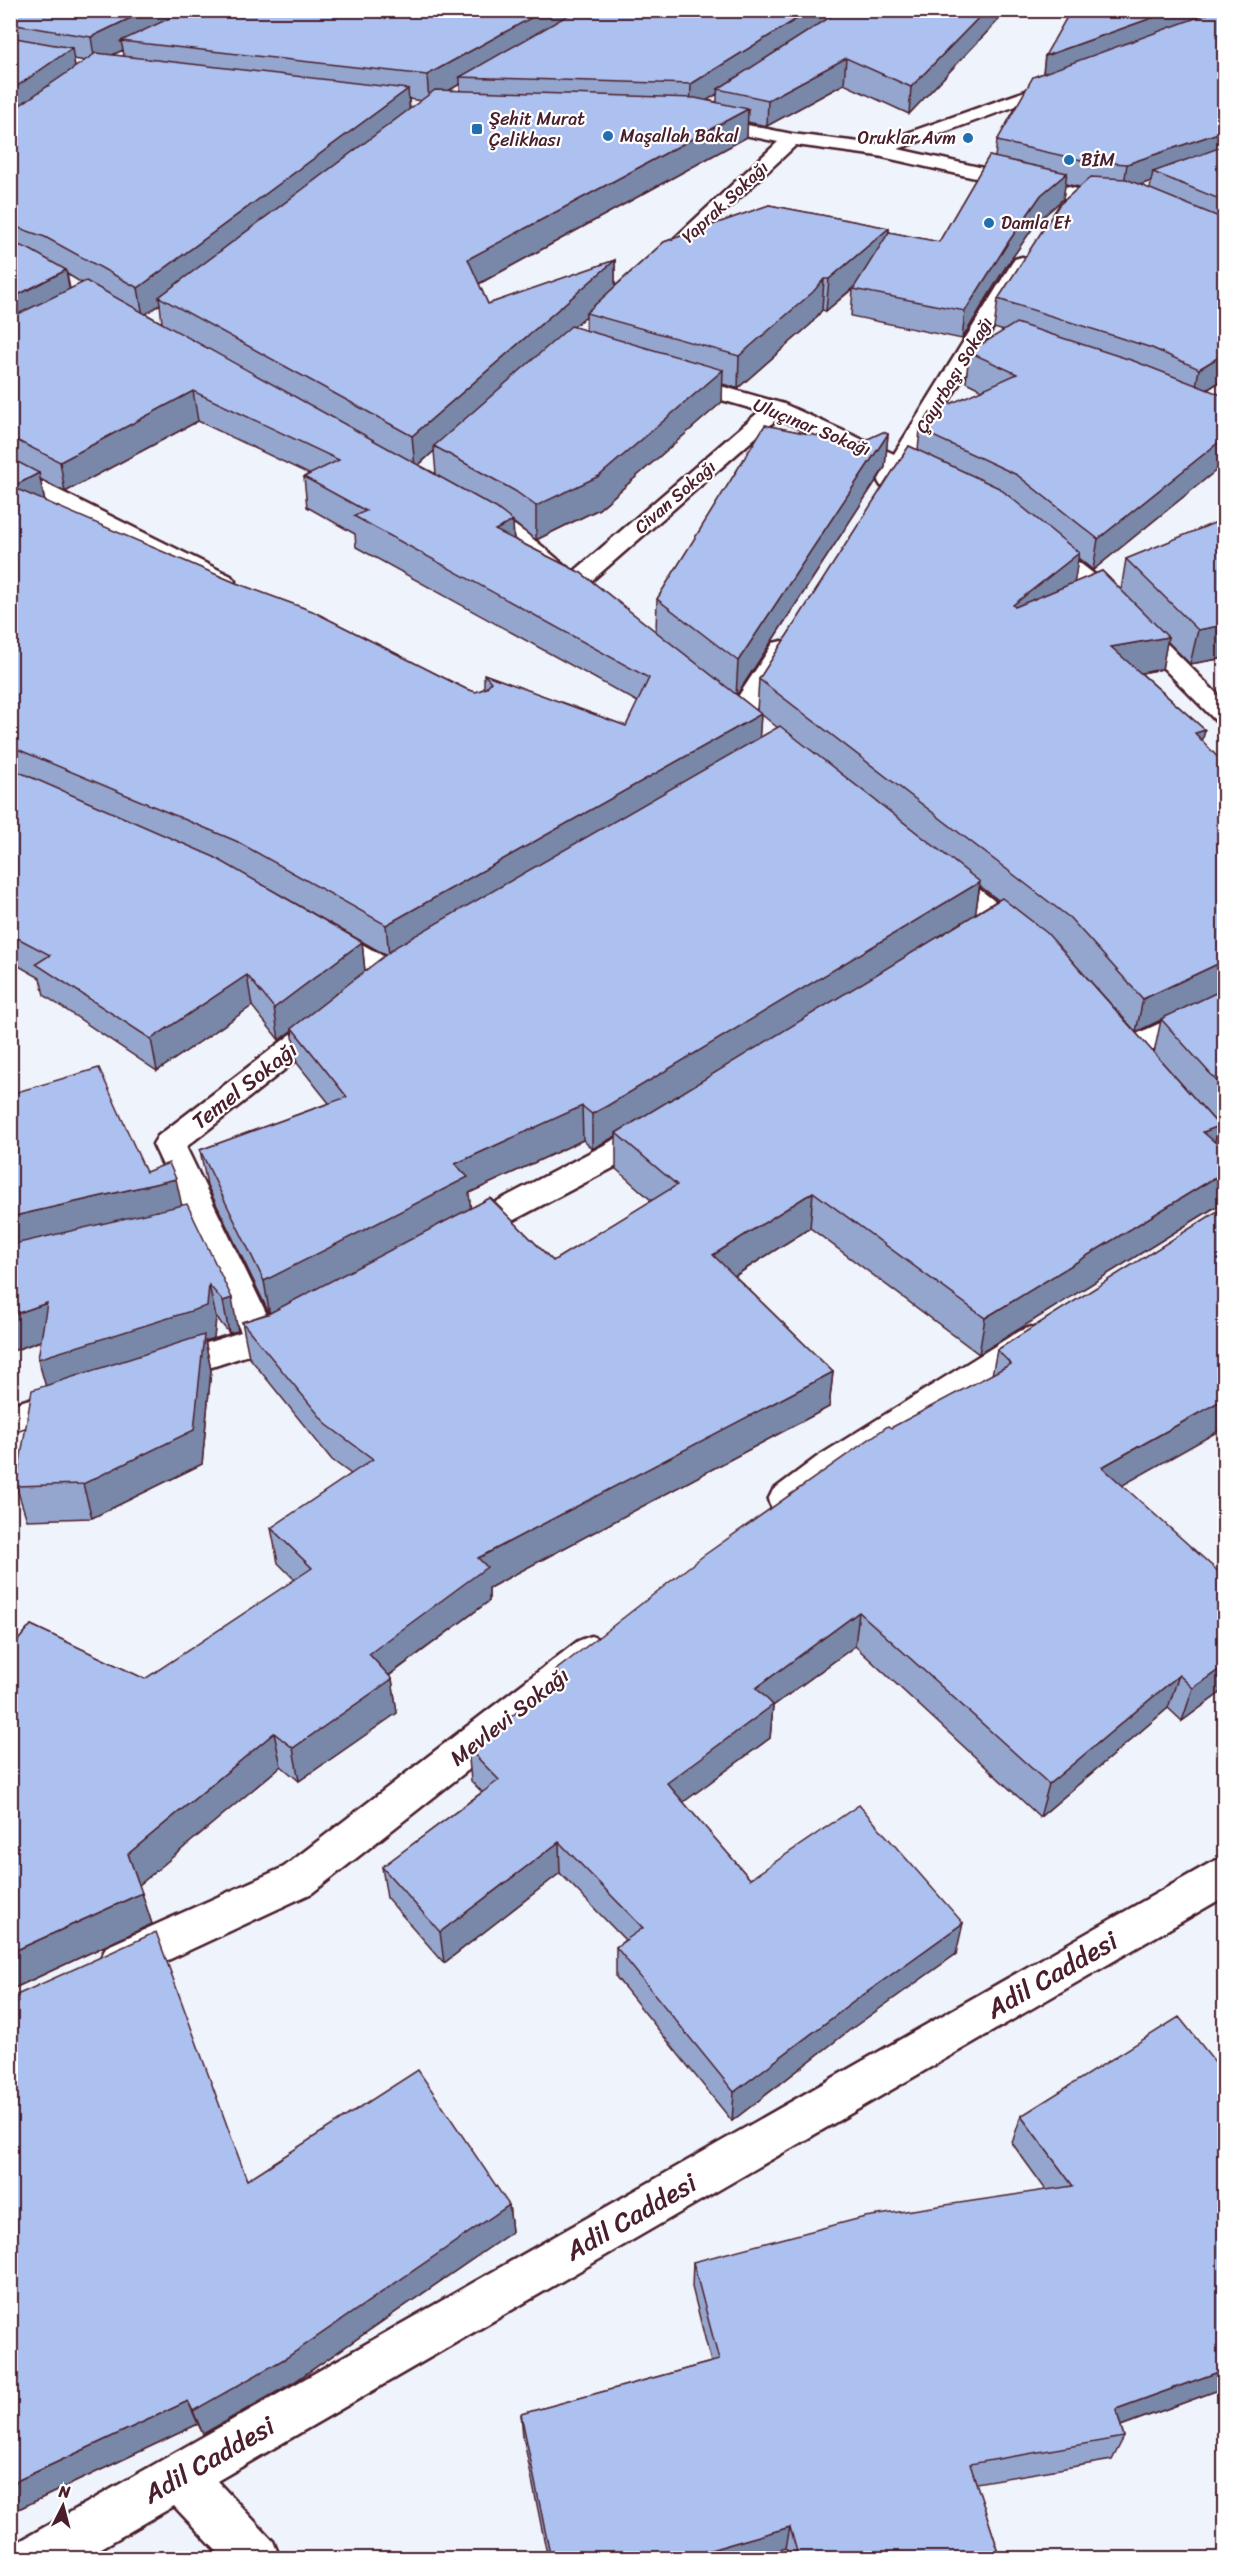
<svg xmlns="http://www.w3.org/2000/svg" width="1235" height="2569" font-family="Sriracha,sans-serif">
  <style>
    .lines { fill: none; stroke-linecap: round; stroke-linejoin: round }
    .minor-casing { stroke: #4a1f2b; stroke-width: 5 }
    .minor { fill: #fff; fill-rule: evenodd }
    .wall { fill: #95a6ce; stroke: #4a1f2b; stroke-width: 1.5; fill-rule: evenodd }
    .shaded-wall { fill: #7987a8; stroke: #4a1f2b; stroke-width: 1.5 }
    .building { fill: #adc1f0; stroke: #4a1f2b; stroke-width: 1.5 }
    .poi-dot { fill: #1f6fb2; stroke: #fff; stroke-width: 2 }
    .labels { text-anchor: middle; stroke-width: 4.5; stroke-linejoin: round; paint-order: stroke }
    .far-poi-label { font-size: 18px; fill: #4a1f2b; stroke: #fff; text-anchor: start }
    .far-street-label { font-size: 18px; fill: #4a1f2b; stroke: #fff }
    .street-label { font-size: 22px; fill: #4a1f2b; stroke: #fff }
    .near-street-label { font-size: 27px; fill: #4a1f2b; stroke: #fff }
  </style>
  <rect width="100%" height="100%" fill="#eff3fc"/>
  <filter id="ink" filterUnits="userSpaceOnUse"><feTurbulence type="fractalNoise" baseFrequency=".0167" numOctaves="2"/><feDisplacementMap in="SourceGraphic" scale="12" xChannelSelector="R" yChannelSelector="G"/><feConvolveMatrix kernelMatrix="1 2 1 2 8 2 1 2 1" color-interpolation-filters="sRGB"/></filter>
  <g filter="url(#ink)">
    <g class="lines">
      <defs>
        <g id="minor">
          <polygon points="1062,78 1068,79 1071,83 1068,87 898,149 1082,190 1124,194 1127,198 1124,202 1082,202 878,156 796,145 666,266 652,266 649,262 778,142 696,125 693,121 696,117 702,116 792,134 876,144"/>
          <path d="M 1022,257 L 1029,259 L 1032,263 L 912,462 L 945,476 L 948,481 L 945,486 C 930,489 917,481 904,475 L 897,486 L 889,488 L 881,486 L 878,481 L 886,467 L 778,418 L 582,589 L 574,591 L 566,589 L 562,584 L 566,579 L 552,578 L 499,536 L 466,518 L 462,513 L 466,508 C 494,501 546,550 568,568 L 571,574 L 760,411 L 670,385 L 667,380 L 670,375 L 678,374 L 784,404 L 894,454 L 1012,263 L 1015,259 Z"/>
          <polygon points="10,466 231,576 235,581 231,586 223,588 215,586 10,482"/>
          <polygon points="1042,538 1050,540 1112,588 1224,701 1224,723 1215,720 1094,598 1034,550 1030,545 1034,540"/>
          <polygon points="782,641 791,643 794,648 752,715 748,720 739,723 730,720 726,715 770,648 773,643"/>
          <polygon points="942,865 952,868 1032,930 1036,936 1032,942 1022,945 1012,942 932,880 928,874 932,868"/>
          <polygon points="325,926 335,929 399,965 403,972 399,979 389,981 379,979 315,941 311,935 315,929"/>
          <polygon points="1224,994 1224,1016 1141,1056 1130,1059 1119,1056 1115,1049 1119,1042"/>
          <polygon points="330,1009 340,1012 345,1019 340,1026 186,1147 269,1319 287,1312 299,1316 304,1325 299,1334 273,1347 166,1382 154,1378 149,1369 154,1360 241,1332 153,1144 158,1136 320,1012"/>
          <polygon points="655,1118 666,1121 671,1129 666,1137 630,1159 474,1241 463,1245 452,1241 447,1233 452,1225 608,1143 644,1121"/>
          <polygon points="1031,1327 1043,1331 1048,1340 1043,1349 841,1477 799,1510 786,1514 773,1510 768,1500 773,1490 817,1457 1019,1331"/>
          <polygon points="72,1386 84,1390 89,1399 84,1408 10,1432 10,1405"/>
          <polygon points="591,1636 604,1641 610,1652 604,1663 312,1893 136,1975 121,1981 106,1975 100,1961 106,1947 284,1867 578,1641"/>
          <polygon points="1224,1857 1224,1897 217,2481 273,2541 280,2558 223,2558 174,2506 84,2558 13,2558 20,2541 1210,1863"/>
        </g>
      </defs>
      <use href="#minor" class="minor-casing"/>
      <use href="#minor" class="minor"/>
    </g>
    <g class="wall">
      <path d="M 10,10 L 1008,10 L 909,114 L 844,84 L 767,126 L 747,122 L 747,137 L 479,284 L 488,304 L 615,260 L 615,286 L 664,242 L 769,205 L 889,228 L 889,232 L 939,242 L 989,156 L 995,157 L 997,141 L 1033,77 L 1043,73 L 1045,56 L 1071,10 L 1224,10 L 1224,379 L 1207,390 L 1224,396 L 1224,464 L 1093,570 L 1078,558 L 1074,583 L 1102,571 L 1121,590 L 1126,559 L 1224,519 L 1224,658 L 1190,664 L 1167,641 L 1162,669 L 1141,673 L 1205,730 L 1202,741 L 1224,764 L 1224,1132 L 1154,1053 L 1161,1020 L 1136,1032 L 1063,951 L 1219,1126 L 1215,1142 L 1224,1150 L 1224,1206 L 1223,1205 L 1212,1209 L 979,1354 L 810,1228 L 735,1276 L 833,1372 L 829,1407 L 489,1588 L 489,1601 L 389,1676 L 392,1679 L 397,1713 L 299,1781 L 281,1766 L 139,1885 L 152,1924 L 10,1990 L 10,1650 L 31,1625 L 145,1679 L 295,1580 L 278,1563 L 271,1528 L 351,1474 L 332,1460 L 249,1357 L 242,1322 L 269,1313 L 207,1185 L 200,1150 L 329,1103 L 297,1063 L 292,1030 L 279,1040 L 252,1006 L 157,1071 L 44,995 L 40,978 L 10,961 ZM 123,50 L 124,56 L 111,55 ZM 74,59 L 85,61 L 75,68 ZM 460,84 L 460,91 L 449,90 ZM 717,94 L 717,102 L 707,100 ZM 409,99 L 421,101 L 410,109 ZM 1151,181 L 1150,189 L 1140,185 ZM 1065,184 L 1079,187 L 1059,205 L 998,299 L 994,328 L 1004,331 L 969,352 L 966,382 L 982,390 L 930,413 L 920,430 L 918,450 L 909,446 L 759,679 L 757,711 L 737,695 L 885,467 L 888,434 L 883,432 L 857,444 L 765,425 L 657,599 L 656,632 L 581,573 L 514,539 L 513,522 L 536,540 L 599,509 L 722,402 L 722,384 L 738,388 L 811,324 L 822,310 L 826,311 L 855,287 L 853,289 L 851,316 L 962,339 L 1005,268 L 1037,222 L 1063,199 ZM 67,274 L 82,283 L 70,289 ZM 160,304 L 162,323 L 146,314 ZM 586,316 L 586,331 L 573,327 ZM 198,421 L 309,474 L 304,477 L 307,507 L 355,534 L 356,547 L 638,702 L 626,726 L 484,674 L 484,689 L 476,692 L 466,689 L 312,611 L 236,583 L 45,502 L 40,479 L 65,492 ZM 434,451 L 436,474 L 419,465 ZM 761,714 L 778,728 L 759,738 ZM 261,884 L 386,955 L 365,971 L 362,942 ZM 980,886 L 998,900 L 975,914 ZM 616,1136 L 616,1169 L 652,1201 L 553,1261 L 490,1198 L 470,1209 L 469,1193 L 583,1140 L 592,1149 Z"/>
      <polygon points="10,1094 146,1172 182,1205 238,1331 229,1333 216,1317 214,1338 205,1341 211,1370 202,1464 92,1518 27,1520 16,1486 46,1385 41,1341 10,1352"/>
      <polygon points="1224,1207 1122,1485 1224,1690 1182,1721 1168,1708 1040,1817 855,1646 773,1706 770,1738 683,1802 750,1879 956,1954 851,2029 732,2121 616,1977 616,1947 625,1940 560,1873 444,1963 387,1898 382,1867 482,1792 471,1781 468,1748 557,1683 556,1670 891,1428 992,1375 997,1350"/>
      <polygon points="10,1998 247,2180 509,2205 512,2232 294,2382 203,2434 198,2424 10,2513"/>
      <polygon points="1021,2116 1224,2388 1121,2426 1124,2437 1112,2460 976,2483 1001,2559 789,2559 786,2548 749,2559 548,2559 523,2436 521,2414 711,2362 692,2287 693,2262 1046,2190 1012,2143"/>
    </g>
    <g class="shaded-wall">
      <polygon points="147,10 206,10 121,41 123,50 95,63 91,37"/>
      <polygon points="545,10 592,10 460,77 460,84 429,102 427,75"/>
      <polygon points="811,10 850,10 718,89 717,94 690,111 691,84"/>
      <polygon points="986,10 1008,10 909,114 911,87"/>
      <polygon points="1174,10 1224,10 1042,82 1045,56"/>
      <polygon points="72,48 76,74 10,121 10,91"/>
      <polygon points="846,58 844,84 767,126 768,100"/>
      <polygon points="408,89 410,116 159,297 160,304 143,316 138,288"/>
      <polygon points="748,109 747,137 469,289 468,259"/>
      <polygon points="1224,131 1224,156 1153,172 1151,181 1123,191 1127,164"/>
      <polygon points="1067,173 1063,199 1037,222 1005,268 962,339 965,311 1009,241 1041,195"/>
      <polygon points="889,228 886,259 826,311 829,279"/>
      <polygon points="615,260 615,290 586,313 586,316 437,448 434,446 434,451 415,468 412,436"/>
      <polygon points="66,270 71,298 10,331 10,299"/>
      <polygon points="824,279 822,310 811,324 738,388 739,356"/>
      <polygon points="1224,354 1224,379 1194,398 1199,369"/>
      <polygon points="723,370 722,402 599,509 536,540 536,506"/>
      <polygon points="193,391 198,421 65,492 60,462"/>
      <polygon points="888,434 885,467 736,696 738,661"/>
      <polygon points="1224,438 1224,464 1093,570 1098,539"/>
      <polygon points="39,473 45,503 12,487"/>
      <polygon points="513,521 514,551 495,530"/>
      <polygon points="1079,553 1074,585 1009,637 1013,605"/>
      <polygon points="1224,625 1224,658 1190,664 1198,630"/>
      <polygon points="1168,637 1162,669 1105,680 1111,647"/>
      <polygon points="761,714 759,745 389,956 386,925"/>
      <polygon points="1205,730 1197,763 1195,733"/>
      <polygon points="980,882 975,917 616,1133 616,1136 592,1149 592,1114"/>
      <polygon points="362,942 365,973 292,1028 292,1030 279,1040 274,1008"/>
      <polygon points="1224,961 1224,992 1213,995 1136,1032 1143,999"/>
      <polygon points="247,975 252,1006 157,1071 151,1039"/>
      <polygon points="582,1106 583,1140 469,1193 471,1212 270,1316 264,1281 455,1164"/>
      <polygon points="1219,1126 1209,1162 1203,1132"/>
      <polygon points="1224,1172 1224,1200 1223,1205 1212,1209 979,1354 985,1318"/>
      <polygon points="176,1179 183,1211 10,1252 10,1217"/>
      <polygon points="813,1192 810,1228 712,1290 713,1255"/>
      <polygon points="209,1285 216,1317 214,1338 205,1341 211,1370 202,1464 92,1518 83,1484 47,1391 38,1359"/>
      <polygon points="232,1298 238,1331 229,1333 223,1301"/>
      <polygon points="47,1303 56,1335 10,1352 10,1316"/>
      <polygon points="833,1372 829,1407 489,1588 489,1601 373,1687 369,1654 478,1558"/>
      <polygon points="1224,1399 1224,1428 1093,1502 1102,1467"/>
      <polygon points="859,1612 855,1646 773,1706 770,1738 666,1815 667,1783 756,1688"/>
      <polygon points="1224,1666 1224,1690 1182,1721 1193,1688"/>
      <polygon points="1179,1675 1168,1708 1040,1817 1049,1784"/>
      <polygon points="392,1679 397,1713 299,1781 293,1748"/>
      <polygon points="274,1733 281,1766 138,1886 128,1854"/>
      <polygon points="559,1842 560,1873 444,1963 440,1932"/>
      <polygon points="142,1893 152,1924 10,1990 10,1953"/>
      <polygon points="963,1923 956,1954 851,2029 732,2121 734,2092 856,2000"/>
      <polygon points="509,2205 512,2232 294,2382 203,2434 193,2411"/>
      <polygon points="1224,2370 1224,2388 1104,2432 1116,2409"/>
      <polygon points="188,2401 198,2424 10,2513 10,2484"/>
      <polygon points="790,2527 786,2548 749,2559 679,2559"/>
    </g>
    <g class="building">
      <polygon points="10,10 147,10 91,37 10,24"/>
      <polygon points="187,10 545,10 427,75 121,41"/>
      <polygon points="577,10 811,10 691,84 460,77"/>
      <polygon points="841,10 986,10 911,87 846,58 768,100 718,89"/>
      <polygon points="1071,10 1174,10 1045,56"/>
      <polygon points="1218,10 1224,10 1224,131 1127,164 1086,161 997,141 1033,77"/>
      <polygon points="10,37 72,48 10,91"/>
      <polygon points="96,53 408,89 138,288 45,237 10,225 10,112"/>
      <polygon points="435,90 695,98 748,109 468,259 488,304 615,260 412,436 159,297"/>
      <polygon points="1224,146 1224,201 1153,172"/>
      <polygon points="989,156 1067,173 1041,195 1009,241 965,311 853,289 889,232 939,242"/>
      <polygon points="1091,177 1126,179 1224,219 1224,354 1199,369 1152,348 998,299 1059,205"/>
      <polygon points="769,205 889,228 829,279 824,279 813,292 739,356 586,313 664,242"/>
      <polygon points="10,242 29,249 66,270 10,299"/>
      <polygon points="86,281 496,508 513,521 495,530 581,573 761,714 386,925 236,841 10,746 10,458 39,473 12,487 236,583 312,611 466,689 476,692 486,688 491,682 484,674 626,726 649,678 354,516 366,511 304,477 339,460 193,391 60,462 10,437 10,318"/>
      <polygon points="1016,323 1134,361 1224,396 1224,438 1098,539 1017,475 920,430 930,413 1017,374 969,352"/>
      <polygon points="571,326 723,370 599,476 536,506 515,491 434,446"/>
      <polygon points="765,425 857,444 883,432 888,434 738,661 657,599"/>
      <polygon points="909,446 999,488 1079,553 1013,605 1015,607 1102,571 1168,637 1111,647 1205,730 1195,733 1224,764 1224,961 1143,999 1070,918 759,679"/>
      <polygon points="1224,519 1224,625 1198,630 1126,559"/>
      <polygon points="780,726 980,882 607,1106 592,1114 582,1106 455,1164 468,1177 264,1281 200,1150 347,1097 292,1028 397,946"/>
      <polygon points="10,768 214,857 362,942 274,1008 247,975 151,1039 36,964 50,955 10,934"/>
      <polygon points="1002,898 1047,933 1219,1126 1203,1132 1224,1150 1224,1172 985,1318 813,1192 713,1255 833,1372 478,1558 487,1567 369,1654 392,1679 293,1748 274,1733 128,1854 142,1893 10,1953 10,1650 31,1625 145,1679 312,1568 271,1528 373,1459 327,1425 242,1322 268,1314 490,1198 553,1261 677,1185 616,1133"/>
      <polygon points="1224,989 1224,1089 1161,1019"/>
      <polygon points="99,1068 146,1172 169,1163 176,1179 10,1217 10,1094"/>
      <polygon points="187,1204 232,1298 223,1301 209,1285 207,1306 38,1359 47,1303 10,1316 10,1245"/>
      <polygon points="1224,1207 1224,1399 1102,1467 1220,1573 1224,1570 1224,1666 1193,1688 1179,1675 1049,1784 859,1612 756,1688 773,1705 667,1783 750,1879 859,1805 963,1923 856,2000 734,2092 616,1947 643,1928 559,1842 440,1932 382,1867 499,1780 468,1748 564,1678 556,1670 703,1556 888,1426 891,1428 1011,1364 997,1350"/>
      <polygon points="204,1335 194,1430 83,1484 16,1486 32,1390"/>
      <polygon points="156,1932 247,2180 418,2070 509,2205 286,2358 193,2411 188,2401 10,2484 10,1998"/>
      <polygon points="1179,2017 1224,2073 1224,2370 1116,2409 1124,2437 970,2464 1001,2559 799,2559 790,2527 679,2559 551,2559 521,2414 719,2360 693,2262 865,2217 1073,2186 1021,2116"/>
    </g>
  </g>
  <g class="poi-dot">
    <rect x="471" y="123" width="12" height="12" rx="3"/>
    <circle cx="608" cy="136" r="6"/>
    <circle cx="968" cy="138" r="6"/>
    <circle cx="1069" cy="160" r="6"/>
    <circle cx="989" cy="223" r="6"/>
  </g>
  <g class="labels">
    <g class="far-poi-label">
      <text x="489" y="125">Şehit Murat<tspan x="489" dy="21">Çelikhası</tspan></text>
      <text x="620" y="142">Maşallah Bakal</text>
      <text x="956" y="144" text-anchor="end">Oruklar Avm</text>
      <text x="1081" y="166">BİM</text>
      <text x="1001" y="229">Damla Et</text>
    </g>
    <g class="far-street-label">
      <text transform="translate(725 202) rotate(-43)" y="6">Yaprak Sokağı</text>
      <text transform="translate(954 375) rotate(-59)" y="6">Çayırbaşı Sokağı</text>
      <text transform="translate(812 427) rotate(22)" y="6">Uluçınar Sokağı</text>
      <text transform="translate(675 497) rotate(-41)" y="6">Civan Sokağı</text>
    </g>
    <g class="street-label">
      <text transform="translate(244 1085) rotate(-38)" y="8">Temel Sokağı</text>
      <text transform="translate(509 1716) rotate(-38)" y="8">Mevlevi Sokağı</text>
    </g>
    <g class="near-street-label">
      <text transform="translate(1052 1975) rotate(-30)" y="9">Adil Caddesi</text>
      <text transform="translate(631 2217) rotate(-30)" y="9">Adil Caddesi</text>
      <text transform="translate(209 2460) rotate(-30)" y="9">Adil Caddesi</text>
    </g>
  </g>
  <rect width="1235" height="2569" fill="none" stroke="#fff" stroke-width="36"/>
  <rect x="18" y="18" width="1199" height="2533" fill="none" stroke="#4a1f2b" stroke-width="2" filter="url(#ink)"/>
  <g transform="translate(63 2506) rotate(6)" stroke="#ffffff" stroke-width="4.5" paint-order="stroke">
  <path d="M0-4.5L10 22L0 15L-10 22Z" fill="#4a1f2b"/>
  <text y="-9" font-size="16" font-weight="bold" text-anchor="middle" fill="#4a1f2b">N</text>
  </g>
</svg>
